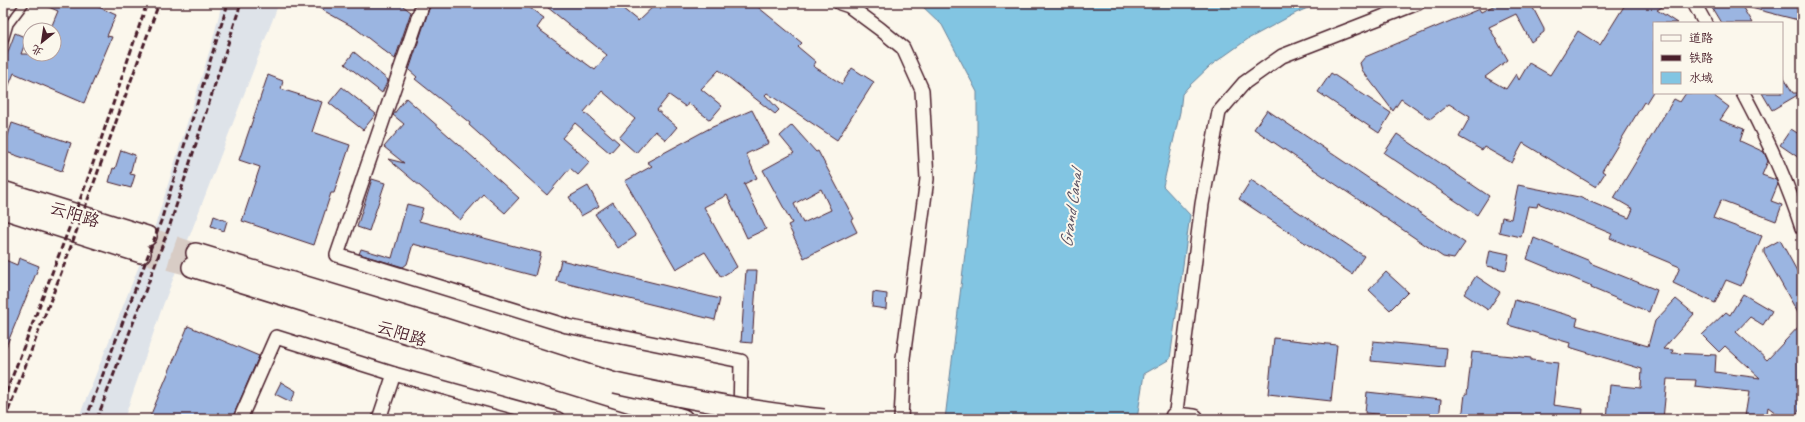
<svg xmlns="http://www.w3.org/2000/svg" width="1805" height="422" font-family="Caveat,'LXGW WenKai TC',sans-serif">
  <style>
    .built { fill: #dee3e9 }
    .water { fill: #82c5e2; stroke: #6c8399 }
    .building { fill: #9bb5e1; stroke: #4a1f2b; fill-rule: evenodd }
    .lines { fill: none; stroke-linecap: round; stroke-linejoin: round }
    .secondary-tunnel { stroke: #d8ccc5; stroke-width: 19; stroke-dasharray: 19 10; stroke-linecap: butt }
    .lane-casing { stroke: #4a1f2b; stroke-width: 10 }
    .street-casing { stroke: #4a1f2b; stroke-width: 16 }
    .secondary-casing { stroke: #4a1f2b; stroke-width: 22 }
    .lane { stroke: #fbf7ec; stroke-width: 7 }
    .street { stroke: #fbf7ec; stroke-width: 13 }
    .secondary { stroke: #fbf7ec; stroke-width: 19 }
    .rail { stroke: #4a1f2b; stroke-width: 3; stroke-dasharray: 6 3; stroke-linecap: butt }
    .secondary-bridge-casing { stroke: #4a1f2b; stroke-width: 22; stroke-linecap: butt }
    .secondary-bridge { stroke: #fbf7ec; stroke-width: 19 }
    .labels { text-anchor: middle; stroke-width: 4; stroke-linejoin: round; paint-order: stroke }
    .street-label { font-size: 17px; fill: #4a1f2b; stroke: #fbf7ec }
    .water-label { font-size: 18px; font-style: italic; fill: #5b5162; stroke: #fbf7ec }
  </style>
  <rect width="100%" height="100%" fill="#fbf7ec"/>
  <filter id="ink" filterUnits="userSpaceOnUse"><feTurbulence type="fractalNoise" baseFrequency=".025" numOctaves="2"/><feDisplacementMap in="SourceGraphic" scale="8" xChannelSelector="R" yChannelSelector="G"/><feConvolveMatrix kernelMatrix="1 2 1 2 8 2 1 2 1" color-interpolation-filters="sRGB"/></filter>
  <g filter="url(#ink)">
    <polygon class="built" points="222,3 279,3 162,308 124,419 78,419 156,223 212,43"/>
    <polygon class="water" points="919,3 1319,3 1296,13 1248,39 1210,66 1188,87 1182,94 1180,112 1163,186 1190,215 1170,359 1144,374 1137,419 945,419 977,154 977,92 942,25"/>
    <g class="building">
      <polygon points="39,3 90,3 116,15 107,36 112,37 84,103 14,73 3,100 3,65 15,33 27,38 21,54 54,54 54,30 50,30 58,11"/>
      <polygon points="310,3 399,3 411,12 395,59 355,28"/>
      <polygon points="434,3 523,3 544,18 537,28 595,70 607,55 542,3 616,3 638,21 657,3 753,3 802,43 798,47 816,62 813,66 842,84 852,68 874,82 837,140 767,93 765,95 779,110 775,114 719,70 701,89 722,106 710,120 688,103 686,107 669,95 657,110 677,127 666,140 655,131 636,153 619,138 635,119 602,91 584,112 619,143 610,153 575,123 562,138 590,162 578,175 570,168 547,195 469,125 470,123 415,79 417,77 409,70 429,9"/>
      <polygon points="1499,3 1538,3 1532,6 1544,29 1544,32 1531,42 1516,14 1489,27 1508,60 1485,77 1506,89 1516,74 1519,80 1529,63 1550,75 1578,31 1600,45 1626,3 1669,3 1657,10 1677,23 1654,23 1654,90 1646,103 1644,102 1602,171 1605,173 1596,187 1523,143 1512,163 1484,147 1482,150 1459,137 1470,117 1449,104 1430,119 1401,99 1393,111 1362,70 1360,63 1365,57 1479,9 1481,12"/>
      <polygon points="1709,3 1740,3 1752,23 1721,23"/>
      <polygon points="1748,3 1802,3 1802,21 1747,7"/>
      <polygon points="354,52 388,80 382,93 345,64"/>
      <polygon points="1331,73 1391,113 1379,133 1318,92"/>
      <polygon points="268,75 283,81 281,89 322,102 312,132 350,145 334,193 331,193 314,245 242,221 260,167 239,160"/>
      <polygon points="1782,75 1793,93 1801,93 1772,110 1762,93 1782,93"/>
      <polygon points="342,87 376,114 363,130 329,103"/>
      <polygon points="1686,93 1710,93 1729,107 1720,120 1744,129 1740,141 1764,152 1768,161 1762,175 1776,180 1778,184 1771,201 1782,205 1776,221 1721,200 1713,218 1762,236 1741,286 1726,280 1715,303 1673,283 1680,267 1610,238 1612,234 1538,203 1537,207 1528,206 1521,237 1499,232 1502,217 1511,219 1518,185 1579,197 1629,218 1633,209 1614,198 1674,99 1680,102"/>
      <polygon points="406,98 519,198 505,213 483,194 460,220 388,159 404,163 384,147 404,124 393,115"/>
      <polygon points="752,110 769,143 746,154 757,178 744,184 766,229 747,238 727,195 704,207 737,267 721,277 705,252 676,269 625,181 652,166 647,162 710,128"/>
      <polygon points="1267,110 1465,243 1454,259 1443,257 1254,129"/>
      <polygon points="12,123 71,143 62,171 3,151"/>
      <path d="M 792,125 L 816,152 L 818,151 L 854,219 L 851,220 L 857,232 L 804,258 L 788,225 L 792,223 L 763,170 L 794,153 L 780,136 ZM 821,189 L 831,210 L 803,223 L 794,204 Z"/>
      <polygon points="1791,129 1802,136 1802,160 1780,145"/>
      <polygon points="1397,134 1489,196 1477,215 1384,153"/>
      <polygon points="121,150 135,155 130,174 135,175 131,188 109,182 113,168 115,169"/>
      <polygon points="372,179 385,183 369,231 357,227"/>
      <polygon points="1251,180 1364,256 1352,274 1239,199"/>
      <polygon points="588,186 599,206 581,216 569,197"/>
      <polygon points="613,202 636,236 618,248 595,214"/>
      <polygon points="407,204 423,208 419,221 541,253 535,276 413,244 407,264 403,267 359,254 361,249 392,258"/>
      <polygon points="214,216 227,221 224,231 211,226"/>
      <polygon points="1534,238 1590,261 1590,263 1657,290 1649,312 1591,288 1592,286 1527,259"/>
      <polygon points="1780,240 1802,280 1802,320 1764,253 1764,249"/>
      <polygon points="1490,250 1509,254 1506,270 1487,266"/>
      <polygon points="19,258 39,266 3,354 3,259 17,265"/>
      <polygon points="561,260 720,299 715,320 556,281"/>
      <polygon points="746,270 757,270 752,343 741,342"/>
      <polygon points="1386,272 1408,292 1390,310 1369,290"/>
      <polygon points="1476,276 1500,292 1488,310 1464,294"/>
      <polygon points="873,292 887,294 886,309 872,307"/>
      <polygon points="1743,294 1772,311 1763,325 1750,317 1736,332 1767,360 1802,323 1802,407 1792,419 1784,419 1768,407 1766,419 1745,416 1749,392 1695,386 1696,380 1667,379 1663,419 1607,419 1610,385 1641,388 1642,369 1569,347 1570,343 1508,325 1515,300 1578,318 1576,325 1648,346 1655,321 1676,299 1694,314 1663,349 1673,350 1672,353 1716,355 1715,372 1760,378 1725,346 1719,352 1702,335 1726,312 1730,315"/>
      <polygon points="188,326 259,356 232,419 149,419"/>
      <polygon points="1274,338 1337,345 1331,401 1268,394"/>
      <polygon points="1373,341 1447,348 1445,368 1371,361"/>
      <polygon points="1472,352 1531,358 1531,360 1558,363 1553,405 1583,409 1582,419 1462,419 1465,394 1467,394"/>
      <polygon points="281,382 296,391 291,402 275,394"/>
      <polygon points="1367,392 1441,400 1439,419 1365,413"/>
    </g>
    <g class="lines">
      <g class="secondary-tunnel">
        <polyline points="147,236 196,253"/>
        <polyline points="141,253 192,267"/>
      </g>
      <defs>
        <polyline id="lane" points="3,44 9,24 25,3"/>
        <g id="street">
          <polyline points="423,3 337,255 567,326 741,361 740,419"/>
          <polyline points="840,3 849,6 880,29 903,48 922,90 927,179 903,358 903,380 901,419"/>
          <polyline points="1694,3 1705,23"/>
          <path d="M 1743,93 C 1766,136 1787,181 1802,228"/>
          <polyline points="240,419 276,337 394,374 558,419"/>
          <polyline points="379,419 394,374"/>
          <polyline points="1175,419 1202,204 1219,112 1244,83 1282,56 1418,3"/>
        </g>
        <g id="secondary">
          <polyline points="3,191 147,236"/>
          <polyline points="3,209 141,253"/>
          <polyline points="196,253 441,327 615,383"/>
          <polyline points="192,267 683,419"/>
          <polyline points="1175,417 1194,419"/>
        </g>
      </defs>
      <use href="#lane" class="lane-casing"/>
      <use href="#street" class="street-casing"/>
      <use href="#secondary" class="secondary-casing"/>
      <use href="#lane" class="lane"/>
      <use href="#street" class="street"/>
      <use href="#secondary" class="secondary"/>
      <g class="rail">
        <polyline points="3,401 86,184 147,3"/>
        <polyline points="5,419 66,260 159,3"/>
        <polyline points="86,419 161,221 228,3"/>
        <polyline points="97,419 170,225 241,3"/>
      </g>
      <defs>
        <path id="secondary-bridge" d="M 615,383 C 683,398 754,412 824,419"/>
      </defs>
      <use href="#secondary-bridge" class="secondary-bridge-casing"/>
      <use href="#secondary-bridge" class="secondary-bridge"/>
    </g>
  </g>
  <g class="labels">
    <g class="street-label">
      <text transform="translate(75 214) rotate(17)" y="6">云阳路</text>
      <text transform="translate(402 333) rotate(17)" y="6">云阳路</text>
    </g>
    <g class="water-label">
      <text transform="translate(1071 209) rotate(-82)" y="6">Grand Canal</text>
    </g>
  </g>
  <rect width="1805" height="422" fill="none" stroke="#fbf7ec" stroke-width="16"/>
  <rect x="8" y="8" width="1789" height="406" fill="none" stroke="#4a1f2b" stroke-width="1.5" filter="url(#ink)"/>
  <rect x="1653" y="22" width="130" height="72" fill="#fbf7ec" stroke="#b4a19f"/>
  <rect x="1661" y="35" width="20" height="6" fill="#fbf7ec" stroke="#b4a19f"/>
  <text x="1689" y="42" font-size="12" fill="#4a1f2b">道路</text>
  <rect x="1661" y="55" width="20" height="6" fill="#4a1f2b" stroke="#b4a19f"/>
  <text x="1689" y="62" font-size="12" fill="#4a1f2b">铁路</text>
  <rect x="1661" y="72" width="20" height="12" fill="#82c5e2" stroke="#b4a19f"/>
  <text x="1689" y="82" font-size="12" fill="#4a1f2b">水域</text>
  <g transform="translate(42 42) rotate(210)"><circle r="19" fill="#fbf7ec" stroke="#b4a19f"/>
  <path d="M0-3L7 15L0 10L-7 15Z" fill="#4a1f2b"/>
  <text y="-6" font-size="11" font-weight="bold" text-anchor="middle" fill="#4a1f2b">北</text>
  </g>
</svg>
